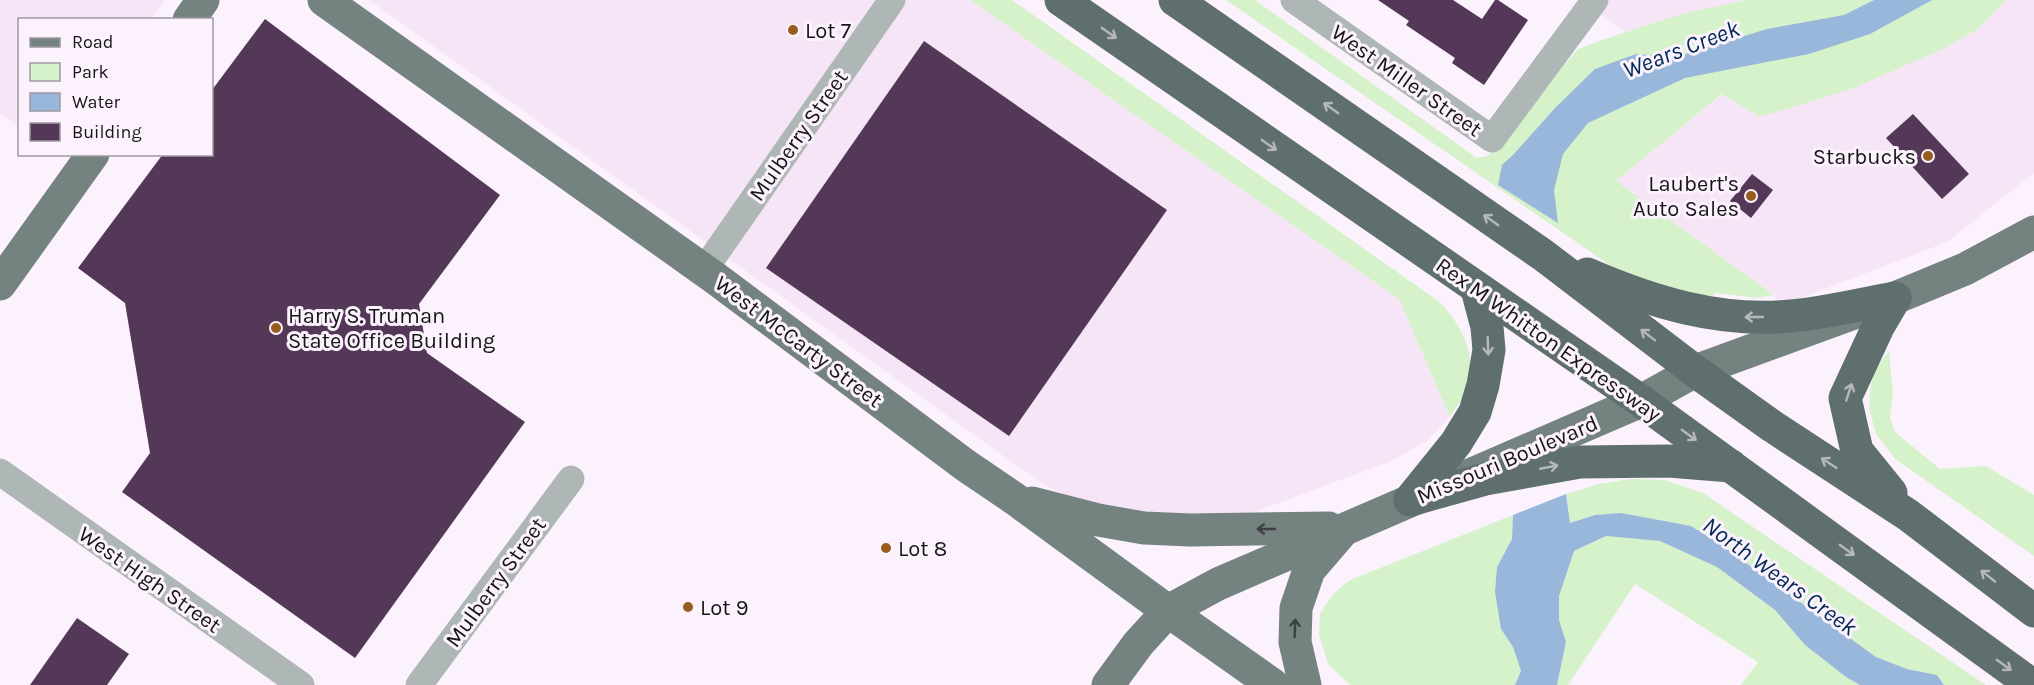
<svg xmlns="http://www.w3.org/2000/svg" width="2034" height="685" font-family="Karla,sans-serif">
  <style>
    .built { fill: #f5e5f6 }
    .green { fill: #d6f2ca }
    .water { fill: #99b7db }
    .building { fill: #543857 }
    .lines { fill: none; stroke-linecap: round; stroke-linejoin: round }
    .minor { stroke: #afb7b6; stroke-width: 27 }
    .major { stroke: #748280; stroke-width: 33 }
    .highway { stroke: #5f6f6d; stroke-width: 33 }
    .oneway { stroke: #b5b7bc }
    .oneway2 { stroke: #3c4042 }
    .poi-dot { fill: #985d1d; stroke: #fcf2fd; stroke-width: 2 }
    .labels { text-anchor: middle; stroke-width: 6; stroke-linejoin: round; paint-order: stroke }
    .poi-label { font-size: 22px; fill: #171418; stroke: #fcf2fd; text-anchor: start }
    .street-label { font-size: 22px; fill: #171418; stroke: #fcf2fd }
    .water-label { font-size: 24px; font-style: italic; fill: #002a56; stroke: #fcf2fd }
  </style>
  <rect width="100%" height="100%" fill="#fcf2fd"/>
  <g class="built">
    <polygon points="0,0 165,0 151,19 20,20 19,127 0,113"/>
    <polygon points="369,0 970,0 1399,299 1450,417 1427,441 1389,462 1249,514 1160,521 1072,500 1041,483"/>
    <polygon points="1608,0 1746,0 1685,13 1625,32 1599,13"/>
    <polygon points="2006,0 2034,0 2034,173 1947,242 1788,303 1778,305 1774,295 1616,181 1723,94 1760,117 1854,87 1945,48 1978,29"/>
  </g>
  <g class="green">
    <path d="M 970,0 L 1012,0 L 1441,303 C 1462,327 1478,355 1467,389 C 1464,399 1455,408 1450,417 L 1399,299 Z"/>
    <polygon points="1226,0 1255,0 1477,158 1488,156 1520,115 1578,49 1625,32 1685,13 1746,0 2006,0 1978,29 1945,48 1854,88 1760,117 1722,94 1616,181 1774,295 1758,298 1715,293 1709,300 1693,298 1611,266"/>
    <polygon points="1889,351 1893,394 1890,417 1895,432 1940,469 1986,466 2034,495 2034,556 1895,459 1876,434 1869,409 1871,384 1876,368"/>
    <polygon points="1630,479 1664,480 1703,493 1986,685 1944,685 1937,675 1907,669 1876,657 1717,542 1691,526 1595,515 1570,523 1566,494 1598,484"/>
    <polygon points="1513,515 1512,539 1497,567 1501,629 1513,647 1521,671 1515,685 1350,685 1328,664 1319,635 1320,614 1333,594 1350,580"/>
    <polygon points="1606,536 1660,541 1717,567 1775,610 1805,645 1846,677 1860,685 1741,685 1758,662 1635,584 1568,685 1557,685 1566,642 1559,620 1559,596 1574,551"/>
  </g>
  <g class="water">
    <polygon points="1874,0 1932,0 1870,34 1809,54 1685,78 1588,123 1563,154 1554,190 1558,223 1498,185 1502,165 1514,154 1555,108 1595,69 1636,54 1676,57 1767,29 1844,15"/>
    <polygon points="1566,494 1570,523 1595,515 1621,513 1691,526 1717,542 1876,657 1907,669 1937,675 1944,685 1860,685 1846,677 1805,645 1775,610 1717,567 1660,541 1606,536 1574,551 1559,596 1559,620 1566,642 1557,685 1515,685 1521,671 1513,647 1501,629 1495,592 1497,567 1512,539 1513,515"/>
  </g>
  <g class="building">
    <polygon points="1378,0 1453,0 1482,19 1495,0 1498,0 1528,20 1484,85 1452,63 1455,58 1406,25 1409,21"/>
    <polygon points="265,19 500,195 419,304 427,353 525,422 355,658 122,492 150,453 125,303 78,268 163,154 212,154 212,90"/>
    <polygon points="924,41 1167,210 1009,436 766,268"/>
    <polygon points="1913,114 1969,174 1942,199 1886,138"/>
    <polygon points="1752,174 1773,190 1751,218 1730,201"/>
    <polygon points="77,618 129,654 107,685 30,685"/>
  </g>
  <g class="lines">
    <g class="minor">
      <polyline points="1294,0 1492,139 1595,0"/>
      <polyline points="704,270 892,0"/>
      <polyline points="0,472 301,685"/>
      <polyline points="419,685 571,479"/>
    </g>
    <g class="major">
      <polyline points="324,0 715,278 965,465 1015,499 1168,611 1273,685"/>
      <polyline points="189,20 203,0"/>
      <polyline points="0,284 93,154"/>
      <polyline points="1032,503 1098,520 1144,528 1190,530 1329,528"/>
      <polyline points="1108,685 1138,644 1168,611 1218,584 1641,401 1695,371 1895,298 1965,269 2034,232"/>
      <polyline points="1305,685 1295,642 1296,608 1309,570 1340,534"/>
    </g>
    <g class="highway">
      <polyline points="1061,0 1641,401 2032,685"/>
      <polyline points="1175,0 1543,255 1695,371 1772,426 1908,515 2034,611"/>
      <path d="M 1587,274 C 1652,302 1719,323 1791,316 C 1825,313 1860,304 1895,298"/>
      <polyline points="1891,493 1857,451 1845,398 1878,327 1895,298"/>
      <polyline points="1410,500 1485,479 1580,462 1669,461 1731,466"/>
      <polyline points="1410,500 1456,443 1475,412 1483,385 1489,350 1487,327 1477,289"/>
    </g>
  </g>
  <defs><path id="oneway-shaft" d="M-6 0H5M1.5-3L5.5 0L1.5 3" fill="none" stroke-width="1.6" stroke-linecap="round" stroke-linejoin="round" transform="scale(1.5)"/></defs>
  <g class="oneway">
    <use href="#oneway-shaft" transform="translate(1109 33) rotate(35)"/>
    <use href="#oneway-shaft" transform="translate(1331 108) rotate(-145)"/>
    <use href="#oneway-shaft" transform="translate(1269 145) rotate(35)"/>
    <use href="#oneway-shaft" transform="translate(1491 220) rotate(-145)"/>
    <use href="#oneway-shaft" transform="translate(1754 317) rotate(180)"/>
    <use href="#oneway-shaft" transform="translate(1648 335) rotate(-143)"/>
    <use href="#oneway-shaft" transform="translate(1488 346) rotate(88)"/>
    <use href="#oneway-shaft" transform="translate(1849 392) rotate(-72)"/>
    <use href="#oneway-shaft" transform="translate(1689 435) rotate(36)"/>
    <use href="#oneway-shaft" transform="translate(1829 463) rotate(-147)"/>
    <use href="#oneway-shaft" transform="translate(1549 467) rotate(-11)"/>
    <use href="#oneway-shaft" transform="translate(1847 550) rotate(36)"/>
    <use href="#oneway-shaft" transform="translate(1988 576) rotate(-142)"/>
    <use href="#oneway-shaft" transform="translate(2004 665) rotate(36)"/>
  </g>
  <g class="oneway2">
    <use href="#oneway-shaft" transform="translate(1266 529) rotate(-180)"/>
    <use href="#oneway-shaft" transform="translate(1295 628) rotate(-88)"/>
  </g>
  <g class="poi-dot">
    <circle cx="793" cy="30" r="6"/>
    <circle cx="1928" cy="156" r="6"/>
    <circle cx="1751" cy="196" r="6"/>
    <circle cx="276" cy="328" r="6"/>
    <circle cx="886" cy="548" r="6"/>
    <circle cx="688" cy="607" r="6"/>
  </g>
  <g class="labels">
    <g class="poi-label">
      <text x="805" y="38">Lot 7</text>
      <text x="1916" y="164" text-anchor="end">Starbucks</text>
      <text x="1739" y="191" text-anchor="end">Laubert's<tspan x="1739" dy="25">Auto Sales</tspan></text>
      <text x="288" y="323">Harry S. Truman<tspan x="288" dy="25">State Office Building</tspan></text>
      <text x="898" y="556">Lot 8</text>
      <text x="700" y="615">Lot 9</text>
    </g>
    <g class="street-label">
      <text transform="translate(1407 80) rotate(35)" y="8">West Miller Street</text>
      <text transform="translate(798 135) rotate(-55)" y="8">Mulberry Street</text>
      <text transform="translate(1549 339) rotate(35)" y="8">Rex M Whitton Expressway</text>
      <text transform="translate(799 341) rotate(37)" y="8">West McCarty Street</text>
      <text transform="translate(1507 459) rotate(-23)" y="8">Missouri Boulevard</text>
      <text transform="translate(150 579) rotate(35)" y="8">West High Street</text>
      <text transform="translate(495 582) rotate(-54)" y="8">Mulberry Street</text>
    </g>
    <g class="water-label">
      <text transform="translate(1681 49) rotate(-21)" y="8">Wears Creek</text>
      <text transform="translate(1780 576) rotate(36)" y="8">North Wears Creek</text>
    </g>
  </g>
  <rect x="18" y="18" width="195" height="138" fill="#fcf2fd" stroke="#a099a1" stroke-width="1.5"/>
  <rect x="30" y="38" width="30" height="9" fill="#748280" stroke="#a099a1" stroke-width="1.5"/>
  <text x="72" y="48" font-size="18" fill="#171418">Road</text>
  <rect x="30" y="63" width="30" height="18" fill="#d6f2ca" stroke="#a099a1" stroke-width="1.5"/>
  <text x="72" y="78" font-size="18" fill="#171418">Park</text>
  <rect x="30" y="93" width="30" height="18" fill="#99b7db" stroke="#a099a1" stroke-width="1.5"/>
  <text x="72" y="108" font-size="18" fill="#171418">Water</text>
  <rect x="30" y="123" width="30" height="18" fill="#543857" stroke="#a099a1" stroke-width="1.5"/>
  <text x="72" y="138" font-size="18" fill="#171418">Building</text>
</svg>
